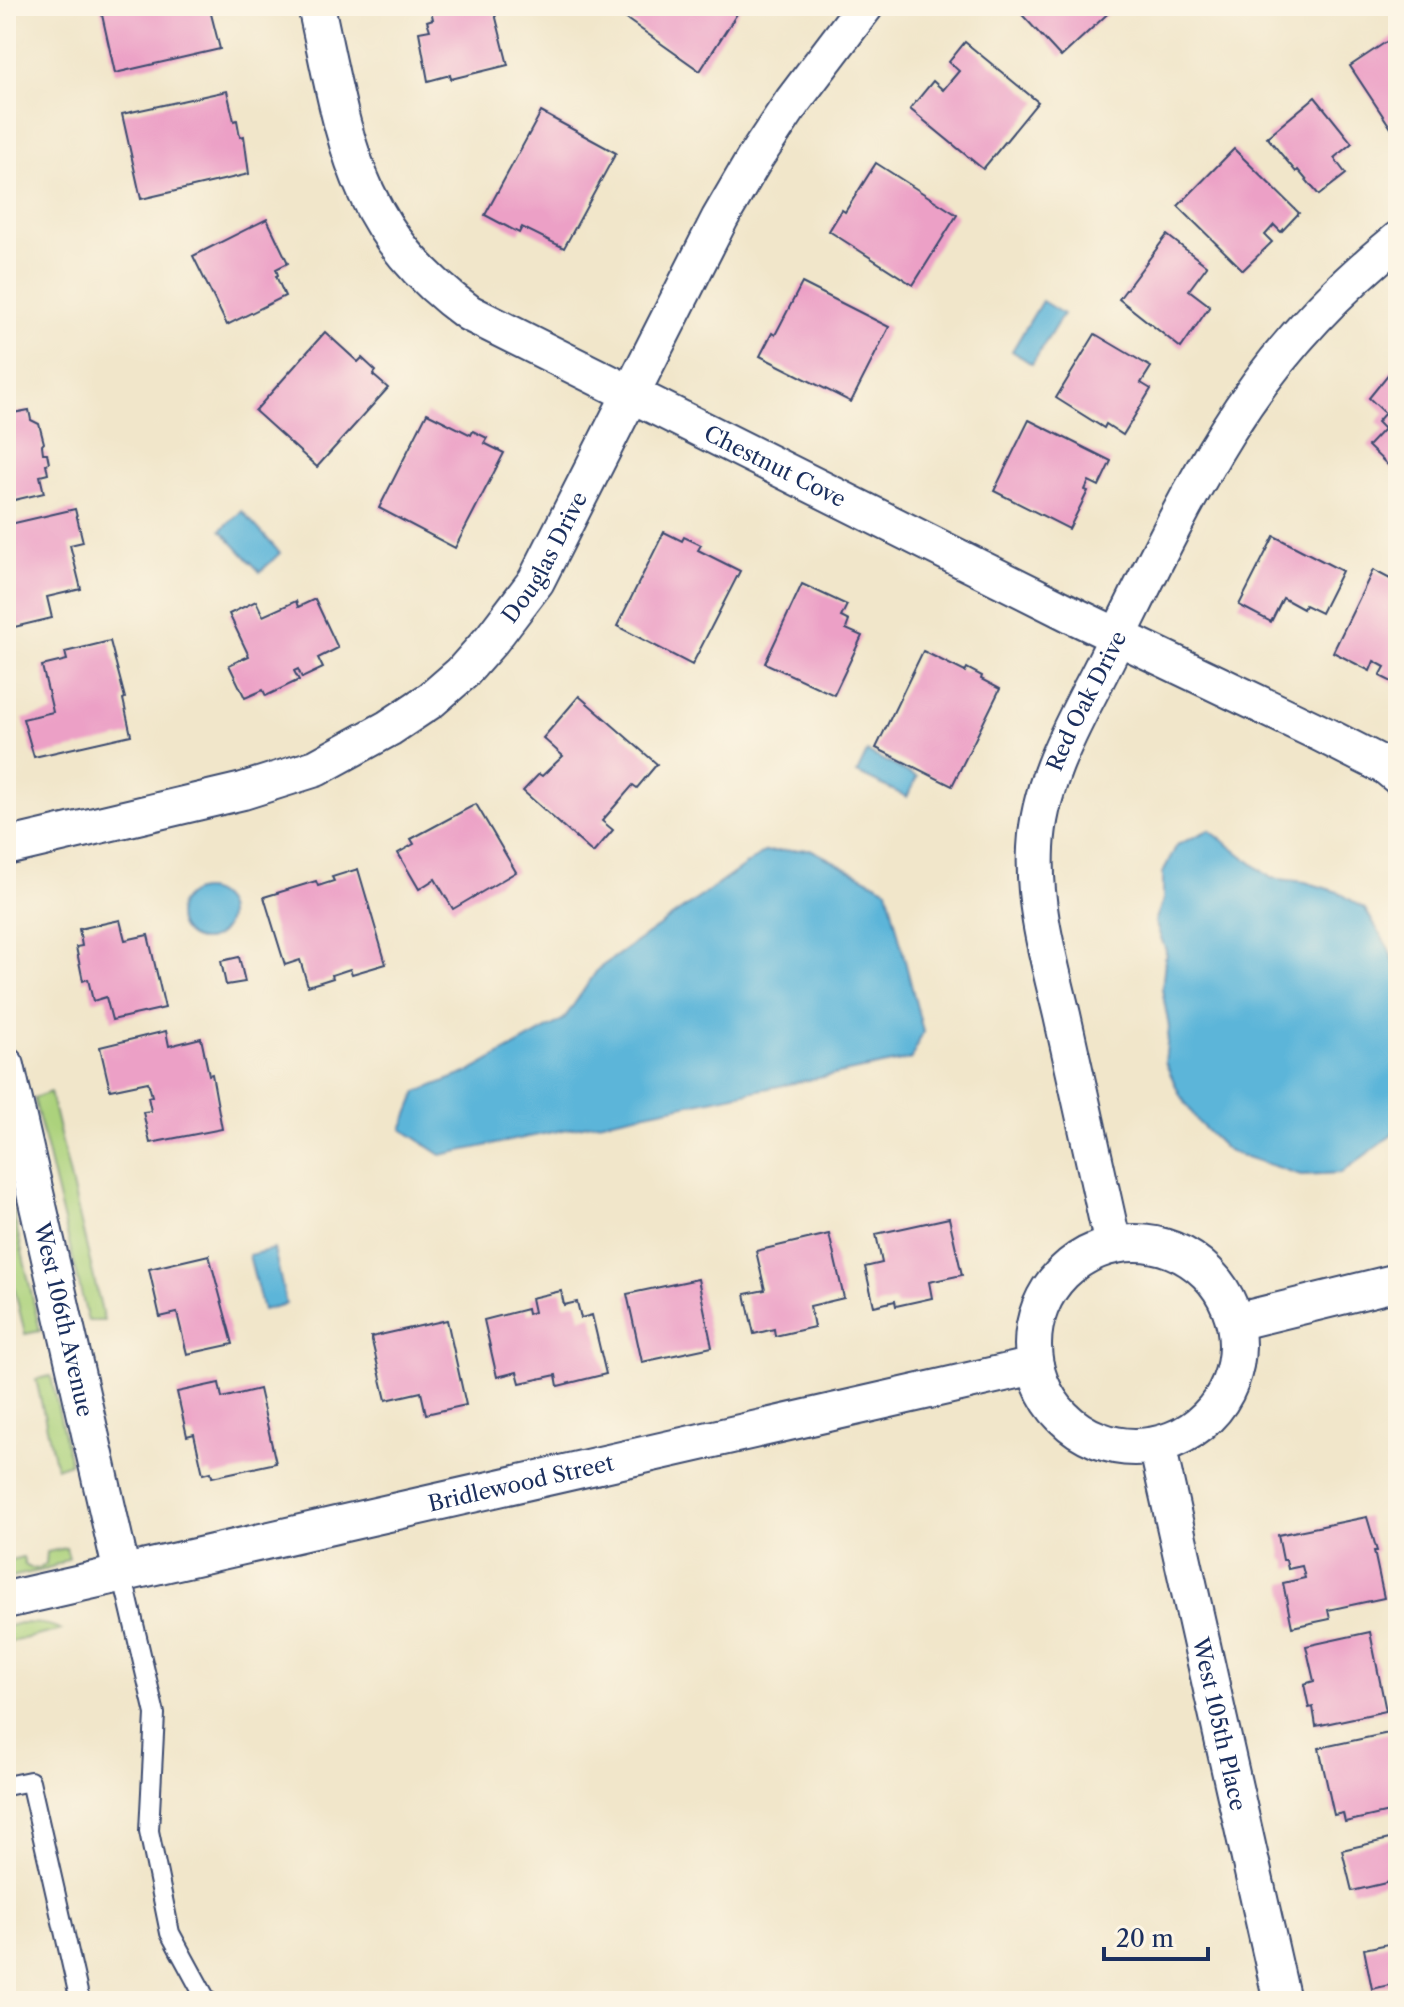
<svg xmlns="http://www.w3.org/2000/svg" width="1404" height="2007" font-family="'Libre Caslon Text',serif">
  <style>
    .green { fill: #acd27b; stroke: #64806c; stroke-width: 2 }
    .water { fill: #5cb5d9; stroke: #3c729c; stroke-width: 2 }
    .building { fill: #eca0c6 }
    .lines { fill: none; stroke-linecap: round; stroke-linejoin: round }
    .lane-casing { stroke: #3b4a6e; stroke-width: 22 }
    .street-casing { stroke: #3b4a6e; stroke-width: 40 }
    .lane { stroke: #fff; stroke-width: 18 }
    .street { stroke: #fff; stroke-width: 36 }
    .labels { text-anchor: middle; stroke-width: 8; stroke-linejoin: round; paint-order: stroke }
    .street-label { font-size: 22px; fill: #1b2f5e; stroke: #fcf5e5 }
  </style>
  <rect width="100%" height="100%" fill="#fcf5e5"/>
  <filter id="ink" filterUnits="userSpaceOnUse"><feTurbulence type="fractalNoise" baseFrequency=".0125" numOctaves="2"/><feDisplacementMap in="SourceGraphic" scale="16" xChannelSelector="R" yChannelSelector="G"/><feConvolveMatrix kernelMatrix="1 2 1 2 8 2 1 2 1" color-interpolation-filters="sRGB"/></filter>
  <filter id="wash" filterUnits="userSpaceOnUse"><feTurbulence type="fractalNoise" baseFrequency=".006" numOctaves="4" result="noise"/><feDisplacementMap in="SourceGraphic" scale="32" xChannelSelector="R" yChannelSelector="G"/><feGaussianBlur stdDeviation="1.8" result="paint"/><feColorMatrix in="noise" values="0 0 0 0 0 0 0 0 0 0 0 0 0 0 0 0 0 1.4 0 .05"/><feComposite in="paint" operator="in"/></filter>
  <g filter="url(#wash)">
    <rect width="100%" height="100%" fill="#f1e6ca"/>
    <g class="green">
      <polygon points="50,1092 104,1321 88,1321 34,1098"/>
      <polygon points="6,1181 40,1331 25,1334 6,1252"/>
      <polygon points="51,1376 70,1463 56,1468 36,1379"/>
      <path d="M 66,1548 L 69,1558 L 48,1569 L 6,1578 L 6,1561 L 23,1557 L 25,1565 C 32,1570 39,1570 46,1564 L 47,1552 Z"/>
      <path d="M 20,1623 C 34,1623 49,1623 61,1630 L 6,1643 L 6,1627 Z"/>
    </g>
    <g class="water">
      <polygon points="1042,301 1063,314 1032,364 1012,351"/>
      <polygon points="242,511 280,553 260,572 221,530"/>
      <polygon points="867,752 917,777 907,797 857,773"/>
      <polygon points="1209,830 1271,878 1305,882 1338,892 1365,909 1389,949 1398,976 1398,1123 1392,1135 1341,1173 1301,1175 1228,1151 1199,1123 1180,1095 1165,1062 1169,1027 1162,989 1166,951 1155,922 1163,900 1163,872 1177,845"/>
      <polygon points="810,849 887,889 923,1032 911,1059 441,1155 402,1129 417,1092 469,1072 564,1019 598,969 764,852"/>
      <circle cx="203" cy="915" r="25"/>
      <polygon points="274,1249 286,1304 263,1310 249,1255"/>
    </g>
    <g id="blocks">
      <g class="building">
        <polygon points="100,6 209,6 220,49 115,73"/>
        <polygon points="430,6 493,6 508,65 451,79 450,75 428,81 419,32 430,30 427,21 433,19"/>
        <polygon points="612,6 742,6 700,71 611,8"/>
        <polygon points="1014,6 1116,6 1061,57"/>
        <polygon points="1398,34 1398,132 1395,134 1350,66"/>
        <polygon points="965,42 1038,102 983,169 910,109 933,81 943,90 959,71 949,62"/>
        <polygon points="227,91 234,121 237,120 240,137 244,136 249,174 141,199 122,114"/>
        <polygon points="1315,97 1352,143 1334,158 1346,174 1319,195 1298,170 1296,172 1267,137"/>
        <polygon points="541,112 616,153 564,248 522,227 519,233 485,215"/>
        <polygon points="1234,149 1299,213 1281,232 1274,225 1265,235 1272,242 1243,270 1178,206"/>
        <polygon points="876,163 957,215 913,285 829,231 842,210 845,212"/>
        <polygon points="267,219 288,263 276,269 278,275 276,276 285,296 227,325 193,256"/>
        <polygon points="1167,235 1207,266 1189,290 1210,306 1181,348 1119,299"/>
        <polygon points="802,283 889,327 851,402 760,356 772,333 775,335"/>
        <polygon points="325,332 358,362 362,358 376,371 373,375 388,388 317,467 255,411"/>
        <polygon points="1095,334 1151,367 1141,383 1151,389 1123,435 1106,424 1104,428 1056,398"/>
        <polygon points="1398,362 1398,475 1368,446 1384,429 1377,422 1385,413 1369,398"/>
        <polygon points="6,393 9,393 13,413 29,410 31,420 39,424 44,443 42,445 43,453 47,453 49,463 46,464 48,474 40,476 44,493 6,502"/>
        <polygon points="427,413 471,435 473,431 487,438 484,443 504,453 455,548 379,508"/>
        <polygon points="1029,420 1111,461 1099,486 1089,481 1085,490 1088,491 1069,529 994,491"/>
        <polygon points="75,509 83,542 70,545 81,589 47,597 52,618 6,629 6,568 8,567 6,525"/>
        <polygon points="664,532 682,541 684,537 701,545 698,550 740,571 692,665 617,626"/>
        <polygon points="1274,536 1342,571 1321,613 1305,605 1303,609 1283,598 1271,622 1239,605"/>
        <polygon points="1373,570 1398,583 1398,685 1380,676 1385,667 1374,661 1370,671 1333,652"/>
        <polygon points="802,584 847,605 841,617 849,621 846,629 862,636 834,695 765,663"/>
        <polygon points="315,599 338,648 318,658 323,668 302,678 298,669 294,671 299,680 266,696 263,690 245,698 229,665 249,656 229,614 256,601 263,616 296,601 298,607"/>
        <polygon points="110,641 125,698 123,699 131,735 34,757 23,719 53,712 42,666 67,660 65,652"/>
        <polygon points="923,651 965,672 967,668 982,676 981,679 1000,689 952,786 876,748"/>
        <polygon points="579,696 657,764 637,788 633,785 602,821 613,830 593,853 523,791 539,774 542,776 563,756 543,738"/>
        <polygon points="476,804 516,872 453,909 435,879 419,889 398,853 414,844 411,839"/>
        <polygon points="358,869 386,964 352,974 350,969 332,975 333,978 308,986 300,960 285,965 264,897 316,881 318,886 334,881 332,877"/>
        <polygon points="120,920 125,940 148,935 165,1008 112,1020 106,997 93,1001 88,979 83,981 76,947 82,946 79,929"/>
        <polygon points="239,957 245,982 226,985 221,961"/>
        <polygon points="166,1031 169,1046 201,1038 209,1075 212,1074 222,1129 150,1143 143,1112 151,1111 148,1097 152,1096 148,1082 110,1090 100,1047"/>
        <polygon points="949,1218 962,1275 929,1282 932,1298 896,1306 895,1301 874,1306 865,1267 882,1263 876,1234"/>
        <polygon points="829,1234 844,1298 810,1306 814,1327 775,1336 774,1329 754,1334 745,1294 765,1290 756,1251"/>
        <polygon points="209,1255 233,1344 187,1354 177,1313 160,1317 149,1269"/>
        <polygon points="698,1279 712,1347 642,1362 627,1294"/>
        <polygon points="561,1291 564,1305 577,1302 581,1318 592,1315 606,1374 558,1386 556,1375 520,1383 517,1372 497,1377 484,1320 527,1309 528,1314 534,1312 531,1298"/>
        <polygon points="447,1320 466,1405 426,1414 421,1392 386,1400 371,1337"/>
        <polygon points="219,1383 222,1398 259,1389 276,1463 212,1477 211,1472 203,1474 194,1434 187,1436 177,1392"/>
        <polygon points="1367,1517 1377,1551 1374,1551 1384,1598 1328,1610 1330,1619 1292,1627 1283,1583 1305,1578 1302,1566 1288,1569 1286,1560 1283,1560 1278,1535"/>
        <polygon points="1370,1632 1386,1711 1316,1726 1313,1707 1309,1708 1304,1684 1314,1681 1306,1646"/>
        <polygon points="1398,1731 1398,1810 1345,1822 1343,1813 1334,1815 1319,1748"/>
        <polygon points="1398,1837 1398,1911 1397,1911 1390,1882 1352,1891 1342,1850"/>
        <polygon points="1398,1942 1398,1983 1372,1989 1364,1949"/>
      </g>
    </g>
  </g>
  <g filter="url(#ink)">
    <use href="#blocks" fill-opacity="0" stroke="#3b4a6e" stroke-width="2"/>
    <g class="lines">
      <defs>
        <g id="lane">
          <polyline points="122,1573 155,1714 149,1831 170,1933 207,2001"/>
          <polyline points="6,1786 30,1781 80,2001"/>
        </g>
        <g id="street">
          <path id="s1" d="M 316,6 C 345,137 352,228 469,313 L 1077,617 L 1318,732 L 1387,767 L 1398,776"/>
          <path id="s2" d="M 6,847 L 243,791 L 316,768 L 389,728 L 431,700 L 462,673 L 492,639 L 536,581 L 720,218 L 755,158 L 793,101 L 865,6"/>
          <path id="s3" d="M 6,1066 L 122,1573"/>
          <circle cx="1135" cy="1345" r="102"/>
          <path id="s4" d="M 1113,1245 C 1096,1168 1079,1092 1062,1015 C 1049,960 1033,906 1036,848 C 1039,778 1077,719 1107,658 C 1145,582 1181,505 1226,433 C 1271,360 1331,294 1398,240"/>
          <polyline points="1235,1322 1398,1282"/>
          <path id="s5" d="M 1157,1445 L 1282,2001"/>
          <path id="s6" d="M 6,1600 L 1035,1366"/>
        </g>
      </defs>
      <use href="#lane" class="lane-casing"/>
      <use href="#street" class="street-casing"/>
      <use href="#lane" class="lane"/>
      <use href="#street" class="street"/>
    </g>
  </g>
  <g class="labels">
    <g class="street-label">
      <text dy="8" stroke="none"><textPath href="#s1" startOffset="696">Chestnut Cove</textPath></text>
      <text dy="8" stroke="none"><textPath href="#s2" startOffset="638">Douglas Drive</textPath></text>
      <text dy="8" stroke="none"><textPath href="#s4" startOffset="562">Red Oak Drive</textPath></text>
      <text dy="8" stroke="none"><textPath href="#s3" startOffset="260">West 106th Avenue</textPath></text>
      <text dy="8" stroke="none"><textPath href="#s6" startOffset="528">Bridlewood Street</textPath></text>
      <text dy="8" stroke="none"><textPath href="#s5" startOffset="286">West 105th Place</textPath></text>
    </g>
  </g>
  <rect width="1404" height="2007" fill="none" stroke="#fcf5e5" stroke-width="32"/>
  <path d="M1104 1947v12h104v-12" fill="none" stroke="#1b2f5e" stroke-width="4"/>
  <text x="1116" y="1947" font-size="24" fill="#1b2f5e" stroke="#fcf5e5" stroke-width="6" paint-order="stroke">20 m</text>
</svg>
